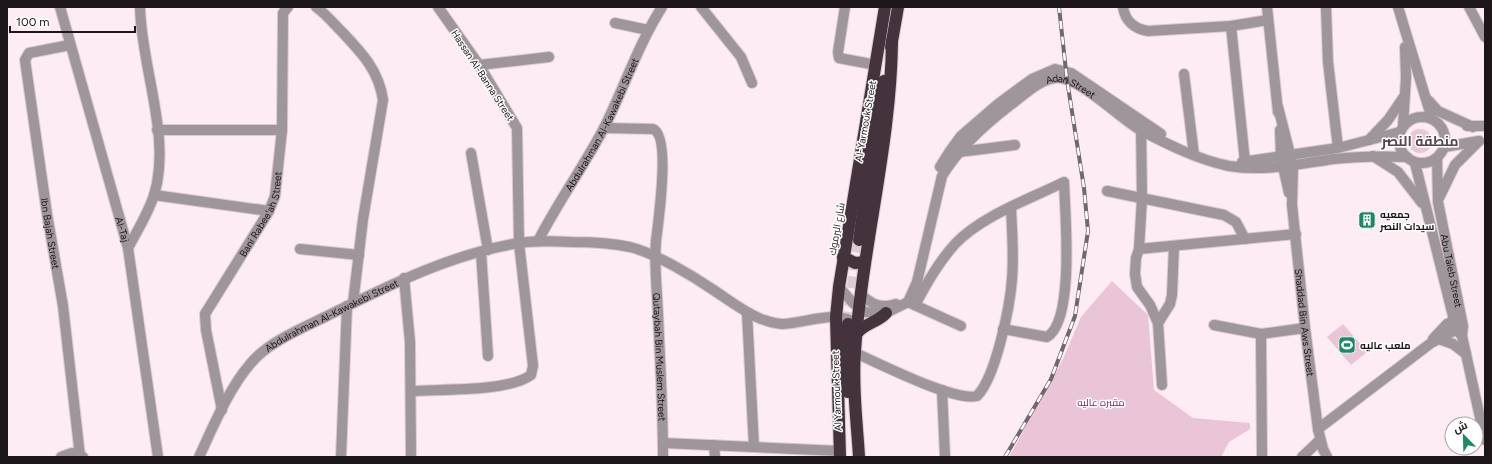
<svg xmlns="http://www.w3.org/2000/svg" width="1492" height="464" font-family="Figtree,Cairo,sans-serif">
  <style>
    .green { fill: #eac4d7 }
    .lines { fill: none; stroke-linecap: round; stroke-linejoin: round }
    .highway-tunnel { stroke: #dcccd4; stroke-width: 12; stroke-dasharray: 12 6; stroke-linecap: butt }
    .minor-casing { stroke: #dacad2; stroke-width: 12 }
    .highway-casing { stroke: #dacad2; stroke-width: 14 }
    .minor { stroke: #9f969b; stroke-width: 10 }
    .highway { stroke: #44333c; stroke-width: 12 }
    .rail-casing { stroke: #72676c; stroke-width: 4 }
    .rail { stroke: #fff; stroke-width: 2.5; stroke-dasharray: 8; stroke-linecap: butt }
    .labels { text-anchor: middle; stroke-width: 3; stroke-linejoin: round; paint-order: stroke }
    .street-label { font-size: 10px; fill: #1c1519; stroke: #fff }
    .poi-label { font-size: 10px; font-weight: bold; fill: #1c1519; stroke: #fff; text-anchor: start }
    .park-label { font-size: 10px; fill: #6b3152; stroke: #fff }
    .district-label { font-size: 14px; font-weight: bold; fill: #55444d; stroke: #fff }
  </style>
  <rect width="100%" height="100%" fill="#feecf5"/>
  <g class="green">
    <circle cx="1420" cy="141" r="12"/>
    <polygon points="1112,281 1148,315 1154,390 1193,418 1250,423 1250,429 1229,442 1221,457 1009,457 1063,359 1081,317"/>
    <polygon points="1343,324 1367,352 1351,365 1327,337"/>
  </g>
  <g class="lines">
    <polyline class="highway-tunnel" points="848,324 859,240"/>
    <defs>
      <g id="minor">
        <path id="s1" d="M 60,7 L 128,248 L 158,457"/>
        <path d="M 316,7 C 326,14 334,24 343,33 C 362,53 379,71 383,100 L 363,219 L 353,303"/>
        <polyline points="701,7 741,57 752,83"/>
        <polyline points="845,7 838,52 839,58 876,65"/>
        <path d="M 1123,7 C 1125,21 1135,29 1148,31 L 1231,26 L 1268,20"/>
        <polyline points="1267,7 1278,112"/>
        <polyline points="1326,7 1328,62 1338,148"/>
        <polyline points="1398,7 1432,119"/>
        <polyline points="1469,7 1485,37"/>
        <polyline points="615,23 648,30"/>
        <polyline points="1231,26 1245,162"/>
        <path id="s2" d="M 70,45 L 29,53 L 25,60 L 47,214 L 63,306 L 80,456"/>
        <polyline points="479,65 549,57"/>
        <polyline points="1184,74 1194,155"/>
        <polyline points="1428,100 1438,111 1473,127"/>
        <path id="s3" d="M 1278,107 L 1293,166 L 1292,205 L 1305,328 L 1318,429 L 1323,449 L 1327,457"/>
        <circle cx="1422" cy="140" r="23"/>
        <polyline points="1141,126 1142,198 1139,249 1136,258 1135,274 1137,287 1150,305 1158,323 1162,385"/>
        <polyline points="1403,126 1406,78 1405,47"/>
        <polyline points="1467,126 1485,126"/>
        <path id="s4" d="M 604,128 L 653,129 C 671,136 658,223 656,241 C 654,265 657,290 658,314 C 660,362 663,409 663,457"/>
        <polyline points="157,130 282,130"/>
        <polyline points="1280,130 1281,158 1289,193"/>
        <polyline points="1369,140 1388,120 1405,95"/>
        <polyline points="1444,147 1479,141"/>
        <polyline points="959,152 1015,145"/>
        <polyline points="471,153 488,250"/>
        <polyline points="1373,156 1398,172 1422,203"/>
        <path id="s5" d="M 1437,158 L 1438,202 L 1463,326 L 1462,336 L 1485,440"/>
        <polyline points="1242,162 1338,148 1400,132"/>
        <polyline points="1415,163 1454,320 1456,329 1462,336"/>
        <polyline points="940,167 950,151 961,136 998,104 1032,79 1055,69 1071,73 1161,134"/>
        <polyline points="1107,191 1224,215 1236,222 1245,239"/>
        <polyline points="154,195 269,211"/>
        <polyline points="1439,198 1455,165 1479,141"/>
        <path id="s6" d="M 538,241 C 558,202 584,166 604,128 C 624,88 638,45 662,7"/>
        <path d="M 128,248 C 137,231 148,214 154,195 C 172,138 141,67 140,7"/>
        <polyline points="300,249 359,255"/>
        <polyline points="1139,249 1296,234"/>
        <polyline points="481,252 488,356"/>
        <polyline points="404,278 410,342 411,457"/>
        <path id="s7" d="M 839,287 L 853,303 L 865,312 L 886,313 L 908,302 L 917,282 L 942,176 C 959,148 983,126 1009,106 C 1022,97 1038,80 1055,78 C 1078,75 1121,120 1142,131 C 1169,145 1199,160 1229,166 C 1267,172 1297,164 1334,159 C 1359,156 1383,156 1407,157"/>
        <path d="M 861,294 C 871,305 882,309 896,304"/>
        <polyline points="910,303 961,326"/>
        <path d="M 915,305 C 927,283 938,263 955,244 C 981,216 1030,199 1064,182 C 1065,213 1075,321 1047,337 L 1003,329"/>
        <polyline points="747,313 754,447"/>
        <polyline points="1158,323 1170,304 1172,295 1174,246"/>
        <polyline points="1214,325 1261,334 1305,328"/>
        <polyline points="1261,334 1262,457"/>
        <polyline points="1433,339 1447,324 1459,318"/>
        <polyline points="1439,339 1453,344 1466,354"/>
        <path d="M 855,353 C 879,363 954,402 977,396 C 996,377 1010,306 1012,279 C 1014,255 1012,231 1011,208"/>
        <polyline points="942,390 945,457"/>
        <path d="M 411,391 C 441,389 508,392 531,375 L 533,366 L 519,243 L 517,128 L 479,65 L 438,7"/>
        <path id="s8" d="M 222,410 L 206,330 L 205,314 L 269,211 L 275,196 L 282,130 L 283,13 L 288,7"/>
        <polyline points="1318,429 1431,343 1461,327"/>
        <polyline points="663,443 840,451"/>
        <polyline points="714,445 715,457"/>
        <polyline points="61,457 72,453 83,457"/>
        <path id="s9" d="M 199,457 C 213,427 229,388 251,363 C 268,342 305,327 329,315 C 390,285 451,254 519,243 C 536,240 555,241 572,242 C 591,242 611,243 630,247 C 655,253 693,276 715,291 C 730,301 744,312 761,319 C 768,321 775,324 783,324 C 807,323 836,309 858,324"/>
        <polyline points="341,457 347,306"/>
        <polyline points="1302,457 1320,440"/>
      </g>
      <g id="highway">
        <polyline points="891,47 898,7"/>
        <polyline points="859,240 876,122 884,81"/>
        <polyline points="843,257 855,263 865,262"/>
        <polyline points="848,324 846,352 848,392"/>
        <path d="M 858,332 C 866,323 878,322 886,313"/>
        <polyline points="840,457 836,317 839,287 885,7"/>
        <path d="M 859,457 C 857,422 852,386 855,351 C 862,247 891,144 892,41"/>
      </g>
    </defs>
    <use href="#minor" class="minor-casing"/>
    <use href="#highway" class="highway-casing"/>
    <use href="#minor" class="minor"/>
    <use href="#highway" class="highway"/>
    <defs>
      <polyline id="rail" points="1005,457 1051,379 1075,316 1088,231 1084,188 1067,80 1059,7"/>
    </defs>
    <use href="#rail" class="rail-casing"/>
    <use href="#rail" class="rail"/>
  </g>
  <defs>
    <symbol id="building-square" viewBox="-11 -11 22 22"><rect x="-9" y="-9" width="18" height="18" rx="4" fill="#1b8866" stroke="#fff"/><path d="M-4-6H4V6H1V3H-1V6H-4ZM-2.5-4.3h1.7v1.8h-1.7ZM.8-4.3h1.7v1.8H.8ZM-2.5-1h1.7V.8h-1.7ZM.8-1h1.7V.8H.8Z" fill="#fff"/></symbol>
    <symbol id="stadium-square" viewBox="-11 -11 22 22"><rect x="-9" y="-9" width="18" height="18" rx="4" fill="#1b8866" stroke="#fff"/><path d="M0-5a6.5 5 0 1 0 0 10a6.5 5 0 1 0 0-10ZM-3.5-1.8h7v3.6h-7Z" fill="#fff"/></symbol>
  </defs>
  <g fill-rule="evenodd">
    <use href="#building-square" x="1357" y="210" width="20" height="20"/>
    <use href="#stadium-square" x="1337" y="335" width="20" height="20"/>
  </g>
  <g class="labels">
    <g class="street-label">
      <text transform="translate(483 75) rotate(57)" y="4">Hassan Al-Banna Street</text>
      <text dy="4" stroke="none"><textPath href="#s7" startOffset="382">Adan Street</textPath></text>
      <text transform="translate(865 121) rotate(-80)" y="4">Al-Yarmouk Street</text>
      <text dy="4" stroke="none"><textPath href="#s6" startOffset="133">Abdulrahman Al-Kawakebi Street</textPath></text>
      <text dy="4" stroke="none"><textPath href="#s8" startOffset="213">Bani Rabee'ah Street</textPath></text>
      <text dy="4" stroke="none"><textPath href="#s1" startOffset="231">Al-Taj</textPath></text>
      <text transform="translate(836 229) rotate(-80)" y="4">شارع اليرموك</text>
      <text dy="4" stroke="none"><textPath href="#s2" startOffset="225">Ibn Bajah Street</textPath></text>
      <text dy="4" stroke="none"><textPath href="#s5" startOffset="114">Abu Taleb Street</textPath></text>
      <text dy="4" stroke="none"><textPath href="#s9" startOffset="202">Abdulrahman Al-Kawakebi Street</textPath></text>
      <text dy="4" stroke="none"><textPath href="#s3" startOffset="218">Shaddad Bin Aws Street</textPath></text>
      <text dy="4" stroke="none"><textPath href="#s4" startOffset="280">Qutaybah Bin Muslem Street</textPath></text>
      <text transform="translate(836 391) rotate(-92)" y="4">Al Yarmouk Street</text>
    </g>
    <g class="poi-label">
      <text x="1380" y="218">جمعيه<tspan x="1380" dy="12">سيدات النصر</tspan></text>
      <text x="1360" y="349">ملعب عاليه</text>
    </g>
    <g class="park-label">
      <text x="1101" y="406">مقبره عاليه</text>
    </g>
    <g class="district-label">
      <text x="1420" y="146">منطقة النصر</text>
    </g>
  </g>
  <rect width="1492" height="464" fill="none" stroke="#1c1519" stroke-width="16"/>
  <g transform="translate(1464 436) rotate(337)"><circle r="19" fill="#ffffff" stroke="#a4a1a3"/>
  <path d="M0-3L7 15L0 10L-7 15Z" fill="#1b8866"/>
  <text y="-6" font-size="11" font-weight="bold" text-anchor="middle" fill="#1c1519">ش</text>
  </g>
  <path d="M10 26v6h125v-6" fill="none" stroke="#1c1519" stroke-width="2"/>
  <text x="16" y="26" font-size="12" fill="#1c1519" stroke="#ffffff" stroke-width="3" paint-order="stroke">100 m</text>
</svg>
